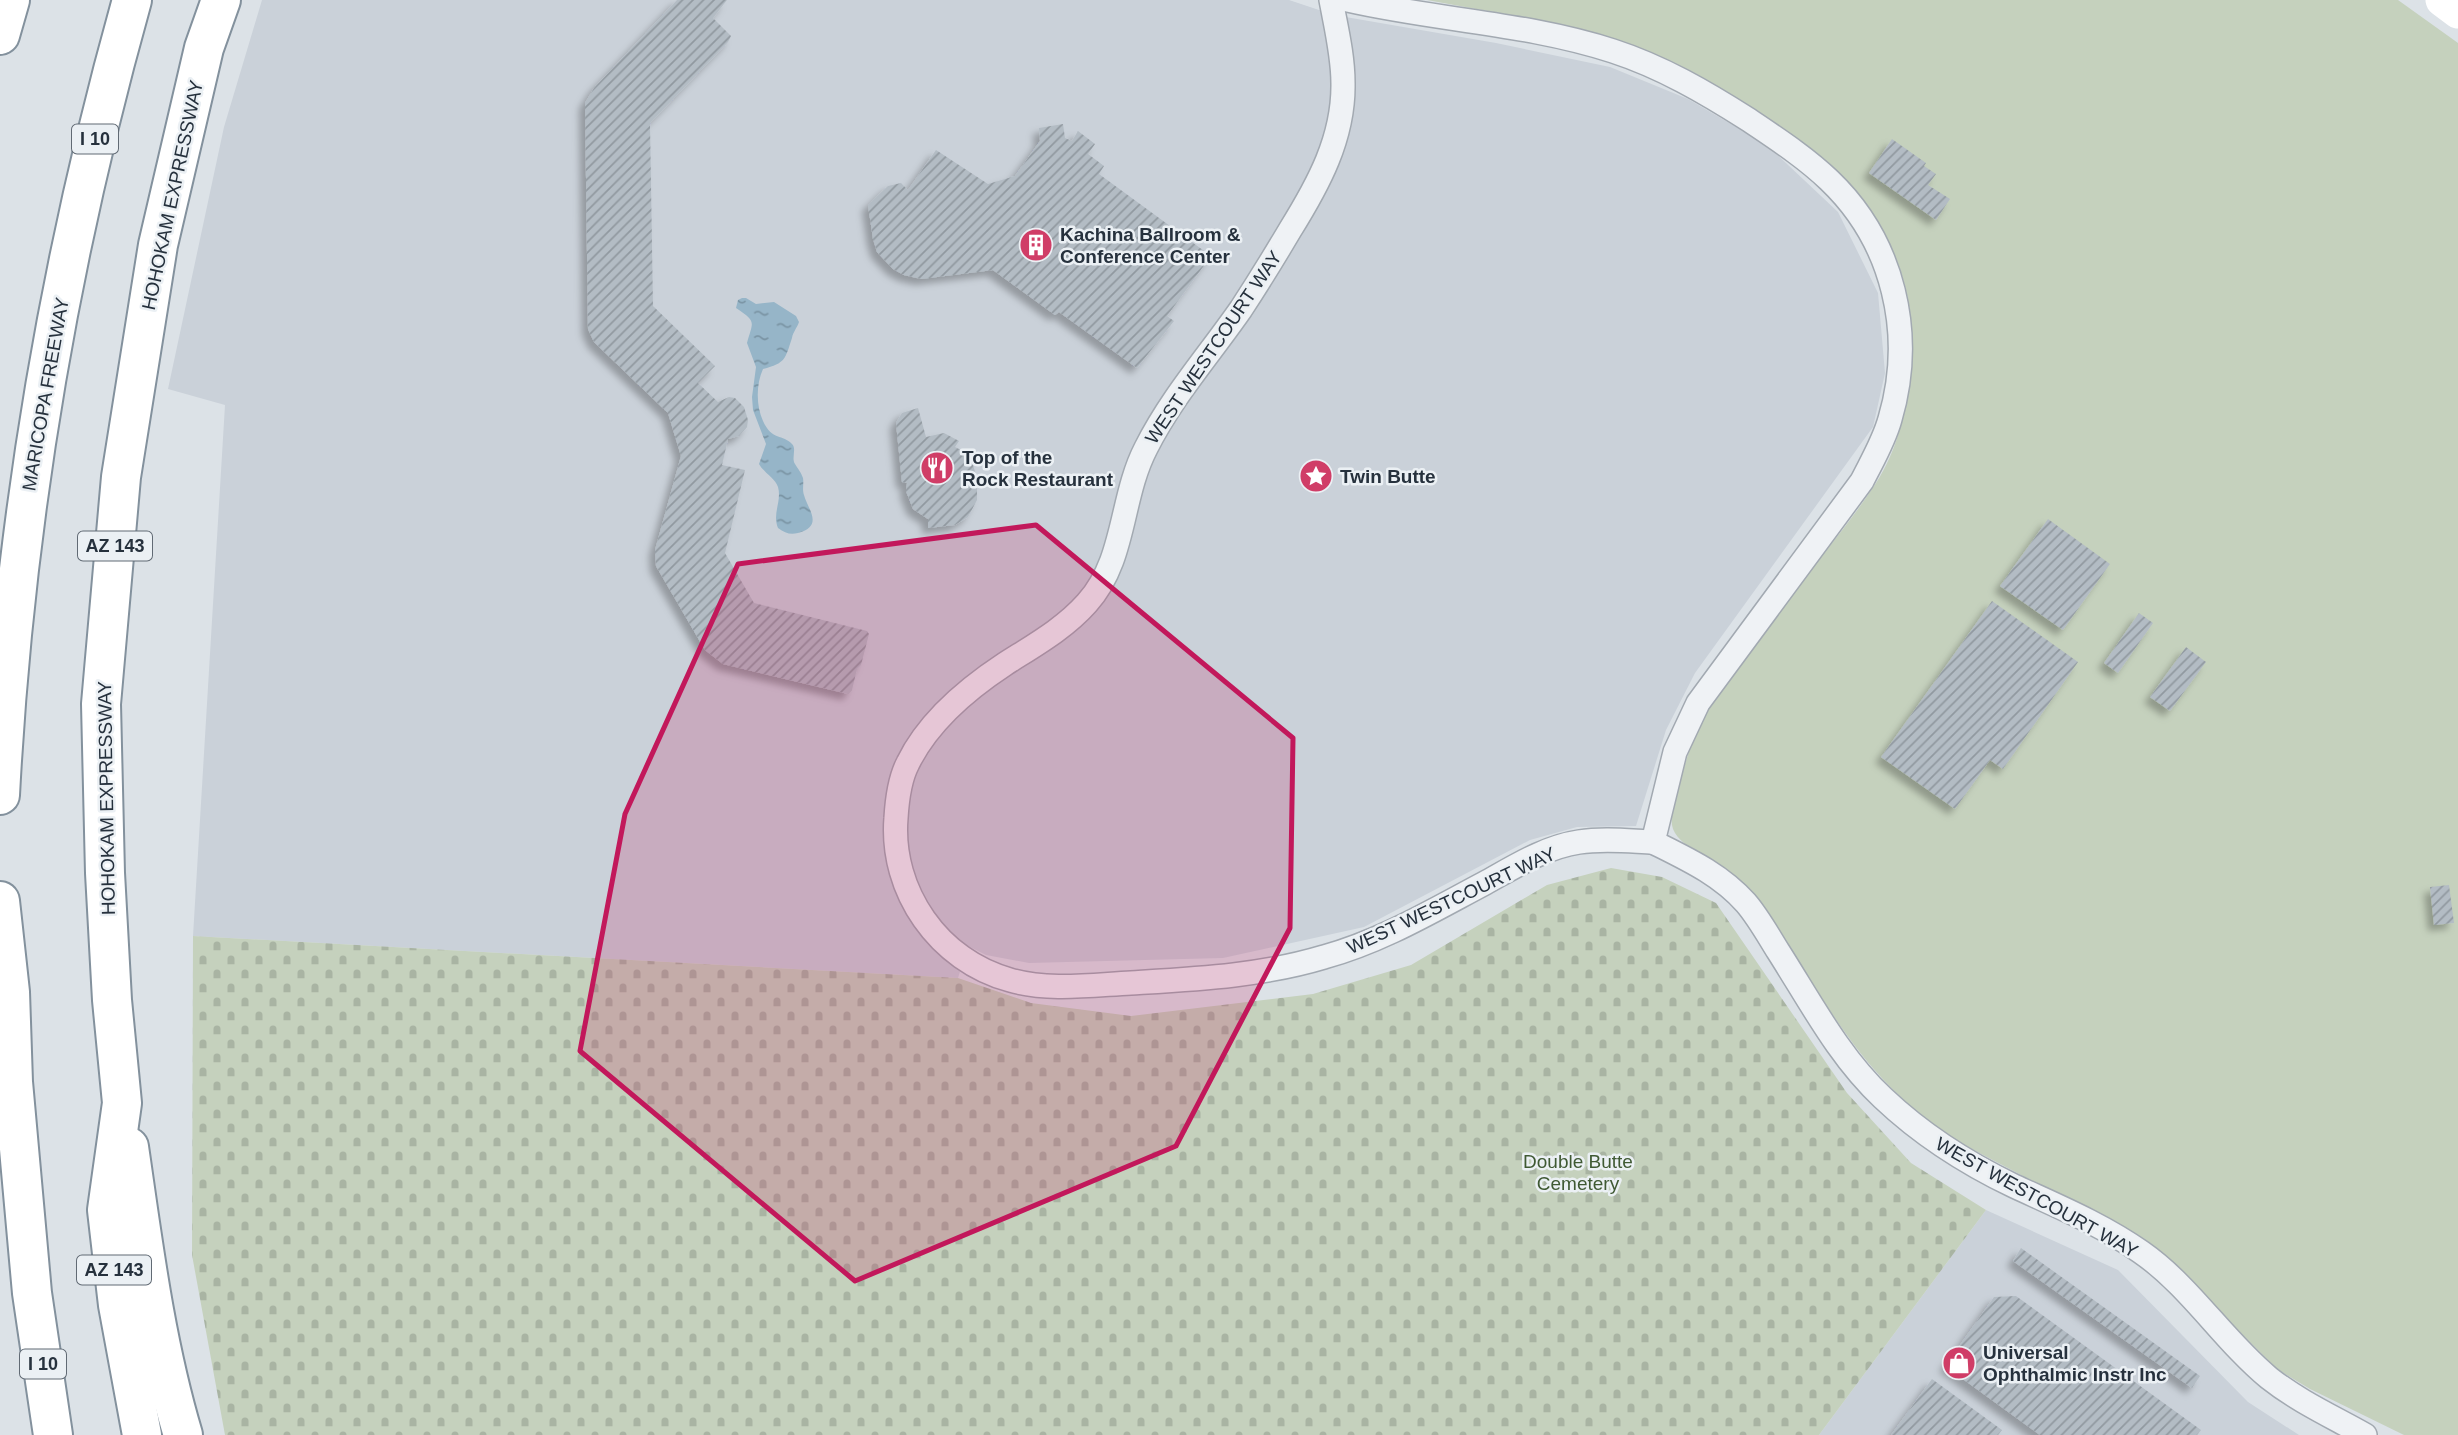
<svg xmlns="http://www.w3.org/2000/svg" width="2458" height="1435" font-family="Helvetica,sans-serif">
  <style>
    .built { fill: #cad1d9 }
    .cemetery { fill: url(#cemetery-stones) }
    .park { fill: #c5d1bd }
    .water { fill: url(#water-ripples) }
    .building { fill: url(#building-hatch); filter: url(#shadow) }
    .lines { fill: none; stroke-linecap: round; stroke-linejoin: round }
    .street-casing { stroke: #a2a9b1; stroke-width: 26 }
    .highway-casing { stroke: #83919d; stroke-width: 42 }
    .street { stroke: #eff2f5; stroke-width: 23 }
    .secondary { stroke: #fff; stroke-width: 33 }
    .highway { stroke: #fff; stroke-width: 38 }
    .marked { fill: #c2185b; fill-opacity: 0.2; stroke: #c2185b; stroke-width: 5; stroke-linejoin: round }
    .labels { text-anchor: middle; stroke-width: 5; stroke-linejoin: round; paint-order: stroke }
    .shield { fill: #ebf0f4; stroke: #616a74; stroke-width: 2 }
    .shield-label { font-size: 18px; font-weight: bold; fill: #26313d }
    .street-label { font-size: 19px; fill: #26313d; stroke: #ebf0f4 }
    .poi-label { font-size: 19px; font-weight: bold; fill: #26313d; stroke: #ebf0f4; text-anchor: start }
    .park-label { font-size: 19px; fill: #3f5933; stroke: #ebf0f4 }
  </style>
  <defs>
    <pattern id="cemetery-stones" width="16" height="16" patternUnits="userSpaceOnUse" patternTransform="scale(1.75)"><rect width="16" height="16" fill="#c5d1bd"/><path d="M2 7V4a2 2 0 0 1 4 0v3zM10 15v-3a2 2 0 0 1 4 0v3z" fill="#a9b4a3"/></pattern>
    <pattern id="water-ripples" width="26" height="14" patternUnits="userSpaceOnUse" patternTransform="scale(1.75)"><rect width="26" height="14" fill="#96b5c8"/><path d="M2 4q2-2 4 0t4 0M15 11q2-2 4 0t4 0" fill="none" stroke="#7a94a4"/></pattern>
    <pattern id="building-hatch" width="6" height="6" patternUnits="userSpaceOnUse" patternTransform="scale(1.75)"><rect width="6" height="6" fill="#b3bcc4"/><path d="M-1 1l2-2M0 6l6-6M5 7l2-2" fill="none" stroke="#9199a0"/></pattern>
    <filter id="shadow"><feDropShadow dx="-6" dy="6" stdDeviation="3.5" flood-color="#0004"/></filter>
  </defs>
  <rect width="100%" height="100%" fill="#dce2e7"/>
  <g class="built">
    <polygon points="262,0 1289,0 1334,15 1496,43 1610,67 1688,99 1767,145 1838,212 1878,293 1885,373 1873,427 1695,673 1666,730 1636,826 1577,827 1530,840 1364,927 1223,958 1029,963 986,955 968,946 958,978 193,936 225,405 168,389 224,127"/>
    <polygon points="1986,1210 2118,1270 2248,1402 2299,1435 1819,1435"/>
  </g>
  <polygon class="cemetery" points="1611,868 1662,877 1716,903 1847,1093 1911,1163 1986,1210 1819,1435 225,1435 192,1255 193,936 958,978 1031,1003 1131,1016 1313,994 1411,965 1547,885"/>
  <path class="park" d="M 1427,0 L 2398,0 L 2458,43 L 2458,1435 L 2404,1435 L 2310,1389 L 2277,1369 L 2149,1242 L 1968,1147 C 1892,1103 1852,1047 1807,975 C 1791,949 1776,922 1757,899 C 1751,891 1742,882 1734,875 C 1718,863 1675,846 1672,825 C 1670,812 1676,797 1679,785 C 1685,764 1691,742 1701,722 C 1712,698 1730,676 1747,654 C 1763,632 1779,610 1796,588 C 1823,554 1852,520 1876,483 C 1896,452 1904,419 1909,383 C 1923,286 1887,213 1814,151 C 1795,135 1772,123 1752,110 C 1717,88 1682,66 1644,50 C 1576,23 1499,14 1427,0 Z"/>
  <path class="water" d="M 742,298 L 746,298 L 756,304 L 774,302 L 796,316 L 799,322 C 797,328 793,332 792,338 C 785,359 786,363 763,369 C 756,384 756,406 763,421 C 772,441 783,434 792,444 C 797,449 791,458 795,464 C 798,469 801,472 803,478 C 804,484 802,489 804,495 C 807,508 825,526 798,533 C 790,535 785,533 778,528 C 772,513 782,502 778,487 C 775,478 764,473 759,464 L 766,444 L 753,410 L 752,397 L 756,367 L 747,343 C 753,321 757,322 736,308 L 738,300 Z"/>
  <g class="building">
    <polygon points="677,0 727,0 713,18 731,36 728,42 650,123 653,306 715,366 698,383 718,402 729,397 735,398 744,407 748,420 747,427 739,436 728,439 722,465 745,470 725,553 754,603 867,631 869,634 861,665 857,669 852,690 848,694 723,664 705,650 656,566 655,550 681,456 668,413 594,342 588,329 585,103 594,88"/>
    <polygon points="1063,124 1065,138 1072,141 1078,131 1095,144 1088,154 1104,166 1099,174 1211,256 1167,316 1174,321 1137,368 1059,312 1055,315 993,270 921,279 904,275 893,269 877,252 873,239 868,205 888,186 901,183 908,190 936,150 988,184 1015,176 1040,141 1039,128"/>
    <polygon points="1892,139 1926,163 1924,166 1936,174 1928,185 1950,199 1936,220 1869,173"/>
    <polygon points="918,408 926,437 944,433 959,441 955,447 963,451 976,464 973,465 977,478 977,500 968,517 955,525 928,528 928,519 913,509 906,491 907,483 902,482 896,423 902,413"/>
    <polygon points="2048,519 2110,564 2063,630 2000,586"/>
    <polygon points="1992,601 2078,662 2003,769 1990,760 1955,809 1881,757"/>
    <polygon points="2139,613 2153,623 2118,673 2104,663"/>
    <polygon points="2186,647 2206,662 2170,711 2150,697"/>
    <polygon points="2449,885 2454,923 2434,925 2430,887"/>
    <polygon points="2021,1248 2200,1376 2192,1388 2013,1261"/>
    <polygon points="2016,1296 2201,1430 2197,1435 2040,1435 1945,1366 1994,1297"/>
    <polygon points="1932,1379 2002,1430 1998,1435 1891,1435"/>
  </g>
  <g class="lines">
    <defs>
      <g id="street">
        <path d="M 1331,0 C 1336,27 1343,55 1343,83 C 1344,138 1318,185 1290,230 C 1274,257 1258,283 1241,309 C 1209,355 1171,398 1146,448 C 1120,498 1126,560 1087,603 C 1064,629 1033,646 1005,664 C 967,689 928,722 908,763 C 900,778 897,801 896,818 C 890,891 939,961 1010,980 C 1048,991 1091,985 1131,983 C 1196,979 1261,976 1324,957 C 1382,941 1432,911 1485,883 C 1514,867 1545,847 1579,842 C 1603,838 1629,841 1653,842"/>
        <path d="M 1348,0 C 1435,20 1527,23 1613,51 C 1662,67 1705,92 1749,120 C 1777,139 1805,157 1829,180 C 1894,242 1915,334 1890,419 C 1884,441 1872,461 1862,481 L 1698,703 L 1675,752 L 1653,842 C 1687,859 1720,874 1746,903 C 1758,917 1768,935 1778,951 C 1810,1001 1839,1057 1883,1098 C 1921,1134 1966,1163 2014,1186 C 2057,1206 2101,1224 2141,1252 C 2190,1286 2223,1340 2269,1378 C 2298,1401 2333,1417 2365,1435"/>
      </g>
      <g id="highway">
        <polyline points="0,35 10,0"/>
        <path d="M 0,795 C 14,526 59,260 132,0"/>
        <polyline points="0,901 10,992 13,1082 32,1293 53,1435"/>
        <path d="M 129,1147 C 143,1243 155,1341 183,1435"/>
        <polyline points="142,1435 118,1305 107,1210 122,1103 112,1000 105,873 101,704 121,477 158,245 204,48 221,0"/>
      </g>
    </defs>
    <use href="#street" class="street-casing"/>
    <use href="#highway" class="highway-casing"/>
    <use href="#street" class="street"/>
    <polyline class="secondary" points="2442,0 2458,12"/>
    <use href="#highway" class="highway"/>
  </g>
  <path class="marked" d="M 1036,525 L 1293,738 L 1290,928 L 1176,1146 L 855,1281 L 580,1051 L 625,814 L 738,564 Z"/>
  <defs>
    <symbol id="building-disc" viewBox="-11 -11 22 22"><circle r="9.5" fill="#d03d67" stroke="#ebf0f4"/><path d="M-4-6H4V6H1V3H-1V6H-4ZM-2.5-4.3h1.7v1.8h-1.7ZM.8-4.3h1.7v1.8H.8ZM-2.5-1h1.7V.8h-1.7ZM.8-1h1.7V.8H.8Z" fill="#fff"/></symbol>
    <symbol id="restaurant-disc" viewBox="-11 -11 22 22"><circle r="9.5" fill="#d03d67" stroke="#ebf0f4"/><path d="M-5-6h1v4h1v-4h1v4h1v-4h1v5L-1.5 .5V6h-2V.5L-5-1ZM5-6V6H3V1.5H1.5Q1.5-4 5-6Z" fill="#fff"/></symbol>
    <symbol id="sight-disc" viewBox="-11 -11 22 22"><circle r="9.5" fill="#d03d67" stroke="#ebf0f4"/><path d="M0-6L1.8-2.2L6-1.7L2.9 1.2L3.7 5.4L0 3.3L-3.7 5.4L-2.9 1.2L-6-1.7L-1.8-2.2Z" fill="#fff"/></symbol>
    <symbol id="shop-disc" viewBox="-11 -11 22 22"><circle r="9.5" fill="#d03d67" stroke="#ebf0f4"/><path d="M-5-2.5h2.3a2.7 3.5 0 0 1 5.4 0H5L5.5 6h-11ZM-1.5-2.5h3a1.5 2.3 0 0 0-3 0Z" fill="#fff"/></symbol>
  </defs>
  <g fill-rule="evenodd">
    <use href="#building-disc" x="1017" y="226" width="38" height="38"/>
    <use href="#restaurant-disc" x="918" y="449" width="38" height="38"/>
    <use href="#sight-disc" x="1297" y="457" width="38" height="38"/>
    <use href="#shop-disc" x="1940" y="1344" width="38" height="38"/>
  </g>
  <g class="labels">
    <g class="shield">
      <rect x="72" y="124.5" width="46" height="29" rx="5"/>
      <rect x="78" y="531.5" width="74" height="29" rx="5"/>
      <rect x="77" y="1255.5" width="74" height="29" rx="5"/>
      <rect x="20" y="1349.5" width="46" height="29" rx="5"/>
    </g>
    <g class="shield-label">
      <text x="95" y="145">I 10</text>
      <text x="115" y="552">AZ 143</text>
      <text x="114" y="1276">AZ 143</text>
      <text x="43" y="1370">I 10</text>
    </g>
    <g class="street-label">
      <text transform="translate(172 195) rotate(-78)" y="7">HOHOKAM EXPRESSWAY</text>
      <text transform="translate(1213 347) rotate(-56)" y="7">WEST WESTCOURT WAY</text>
      <text transform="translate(45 394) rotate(-80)" y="7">MARICOPA FREEWAY</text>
      <text transform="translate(106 798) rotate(-91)" y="7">HOHOKAM EXPRESSWAY</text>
      <text transform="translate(1451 900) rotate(-25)" y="7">WEST WESTCOURT WAY</text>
      <text transform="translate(2037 1197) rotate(29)" y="7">WEST WESTCOURT WAY</text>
    </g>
    <g class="poi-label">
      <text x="1060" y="241">Kachina Ballroom &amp;<tspan x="1060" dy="22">Conference Center</tspan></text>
      <text x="962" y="464">Top of the<tspan x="962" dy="22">Rock Restaurant</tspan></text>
      <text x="1340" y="483">Twin Butte</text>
      <text x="1983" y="1359">Universal<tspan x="1983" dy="22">Ophthalmic Instr Inc</tspan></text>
    </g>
    <g class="park-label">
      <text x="1578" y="1168">Double Butte<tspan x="1578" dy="22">Cemetery</tspan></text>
    </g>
  </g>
</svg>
